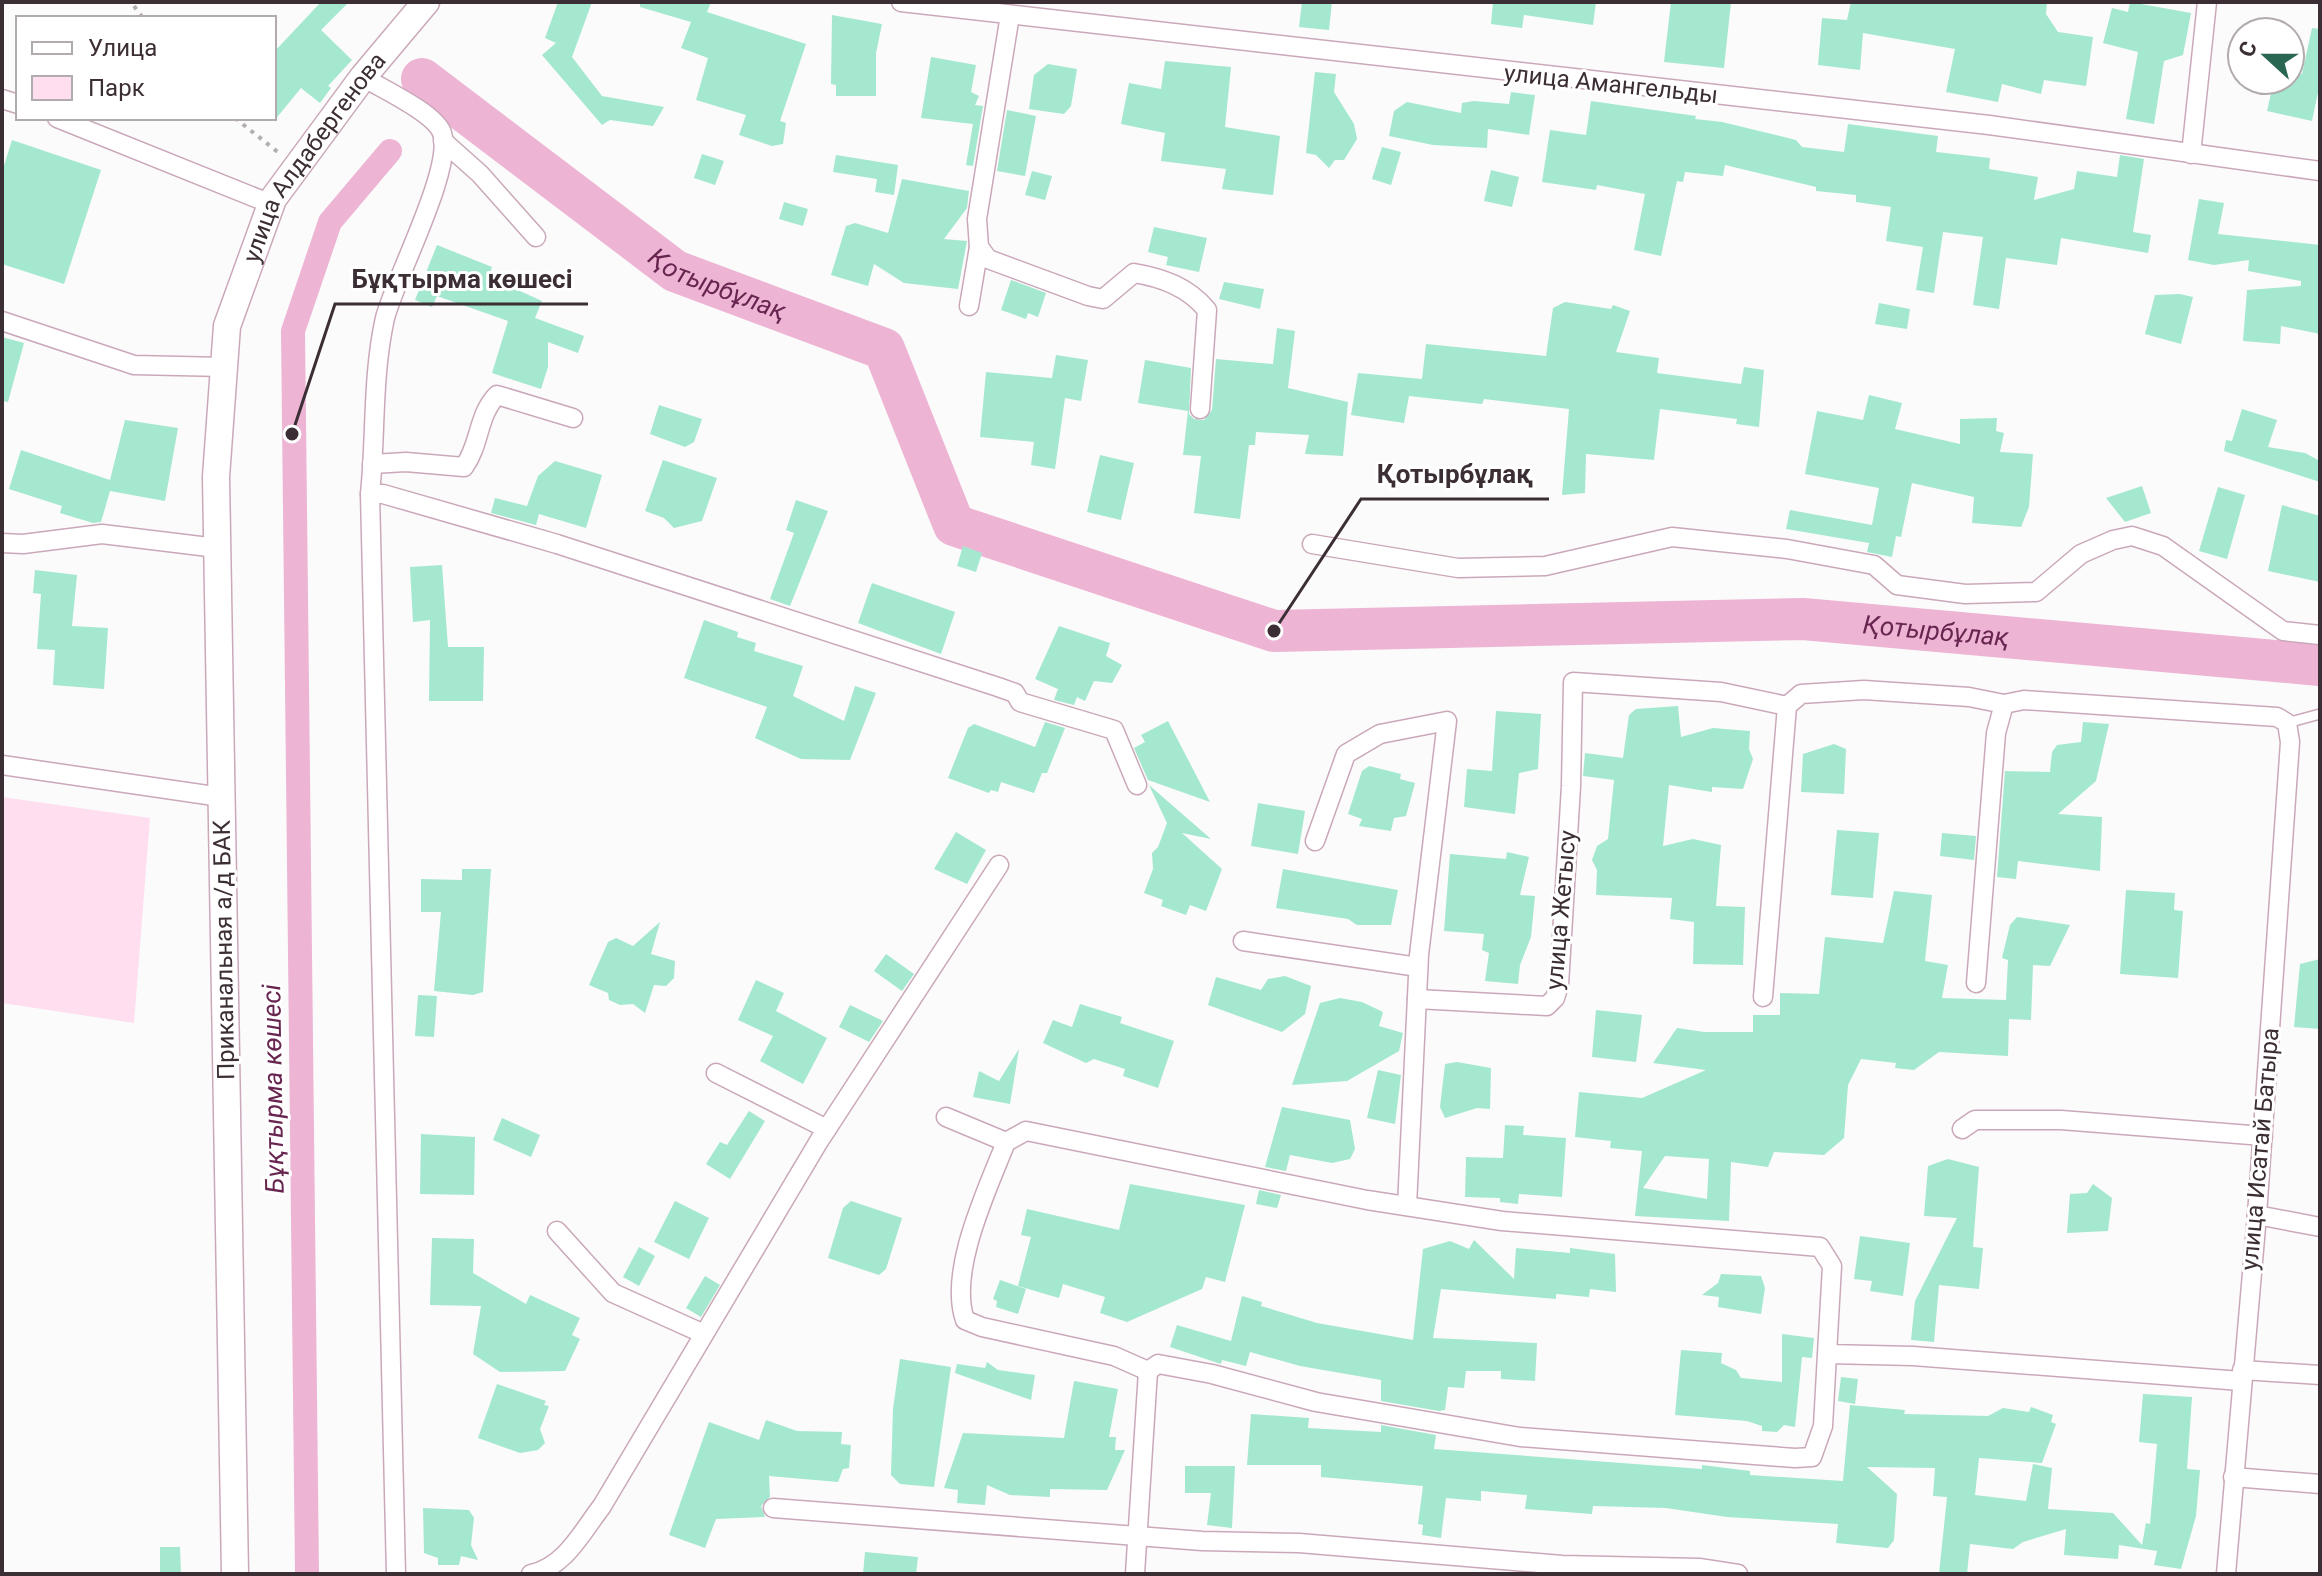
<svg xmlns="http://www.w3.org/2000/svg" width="2322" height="1576" font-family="Roboto,sans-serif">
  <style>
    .green { fill: #fedeef }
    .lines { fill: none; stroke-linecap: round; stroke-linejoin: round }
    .canal { stroke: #edb4d4; stroke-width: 24 }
    .river { stroke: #edb4d4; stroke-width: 42 }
    .building { fill: #a4e8cf; fill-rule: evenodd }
    .lane-casing { stroke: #caa8ba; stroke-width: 12 }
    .street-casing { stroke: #caa8ba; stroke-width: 21 }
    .secondary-casing { stroke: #caa8ba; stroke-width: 29 }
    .path { stroke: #b3aeb0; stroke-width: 4; stroke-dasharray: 4 6; stroke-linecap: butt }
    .lane { stroke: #fff; stroke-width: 9 }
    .street { stroke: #fff; stroke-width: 18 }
    .secondary { stroke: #fff; stroke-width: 26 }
    .labels { text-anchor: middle; stroke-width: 6; stroke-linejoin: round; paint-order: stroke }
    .street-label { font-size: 24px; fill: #3b2e35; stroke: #fff }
    .water-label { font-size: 26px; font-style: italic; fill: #67254f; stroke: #fff }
    .leader { fill: none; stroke: #3b2e35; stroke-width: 3 }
    .callout-dot { fill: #3b2e35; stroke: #fff; stroke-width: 3 }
    .callout-label { font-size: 26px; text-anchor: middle; font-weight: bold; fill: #3b2e35; stroke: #fff; stroke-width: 6; stroke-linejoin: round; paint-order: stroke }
  </style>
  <rect width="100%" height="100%" fill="#fbfbfb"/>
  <polygon class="green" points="2,797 150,818 134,1023 2,1003"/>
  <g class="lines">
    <polyline class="canal" points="307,1574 293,331 330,222 390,151"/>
    <path class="river" id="s1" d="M 422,79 L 675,271 L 884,349 L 954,525 L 1274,631 L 1803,619 L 2320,665"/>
  </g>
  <g class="building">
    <polygon points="321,2 349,2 321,30 352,60 328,86 331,88 320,103 301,88 274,121 274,52"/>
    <polygon points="558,2 592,2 572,57 602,96 664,107 653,126 610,120 602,125 542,55 556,43 545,38"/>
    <polygon points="640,2 711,2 707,12 806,44 780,121 786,123 783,144 772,146 739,135 746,115 696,100 708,58 681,48 691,22 640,7"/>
    <polygon points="1302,2 1332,2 1329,30 1299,27"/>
    <polygon points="1493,2 1596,2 1593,25 1524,15 1522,28 1491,24"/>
    <polygon points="1671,2 1731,2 1724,68 1664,62"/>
    <polygon points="1851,2 2047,2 2046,14 2058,32 2093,37 2086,86 2044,80 2041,94 2002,84 1998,102 1946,92 1955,49 1863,33 1860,70 1818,65 1822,18 1847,20"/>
    <polygon points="2130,2 2191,13 2183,55 2164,61 2154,124 2126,119 2138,52 2103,43 2112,8 2128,12"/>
    <polygon points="832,15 882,24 876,53 876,96 836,96 836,85 831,84"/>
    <polygon points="2312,28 2320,29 2320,83 2312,121 2267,111 2274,80 2290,80 2290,71 2302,74"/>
    <polygon points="931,57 976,65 971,92 979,96 975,105 983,106 973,166 966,165 973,124 921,118"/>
    <polygon points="1165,61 1231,67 1225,127 1280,136 1273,195 1222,189 1226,169 1161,161 1165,133 1121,124 1129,83 1161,89"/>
    <polygon points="1048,64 1077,69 1071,106 1064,114 1029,109 1034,75"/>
    <polygon points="1315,72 1336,74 1334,92 1354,124 1357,139 1344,160 1335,160 1329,168 1316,155 1306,153"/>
    <polygon points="1511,92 1535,95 1529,135 1488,129 1487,148 1433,145 1389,136 1394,111 1407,102 1461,113 1462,103 1474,101 1509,104"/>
    <polygon points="1591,101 1696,116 1695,119 1722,122 1796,140 1802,147 1844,152 1848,124 1938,136 1936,152 1990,158 1989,169 2038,177 2034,200 2074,189 2077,171 2117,177 2120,155 2144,159 2133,232 2151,235 2148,253 2061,238 2057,265 2006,258 1999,309 1973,305 1983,237 1943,232 1934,293 1916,290 1923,247 1886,241 1891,207 1856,202 1856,195 1816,191 1816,187 1725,165 1723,176 1685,172 1683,182 1677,181 1661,256 1634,250 1645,194 1597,185 1596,190 1542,182 1550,130 1586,135"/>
    <polygon points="1007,110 1036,116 1025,176 997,171"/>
    <polygon points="12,140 101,170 64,284 2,264 2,172"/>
    <polygon points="1382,147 1401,152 1391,185 1372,179"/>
    <polygon points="702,154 724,161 715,185 694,178"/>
    <polygon points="836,155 898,165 894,195 875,192 877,179 833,172"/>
    <polygon points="1491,170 1519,177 1512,207 1484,201"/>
    <polygon points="1032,171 1052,176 1045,200 1025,195"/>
    <polygon points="902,179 969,191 967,208 944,239 967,241 958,289 904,283 874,264 868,286 831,275 846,226 855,223 888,233"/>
    <polygon points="2199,199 2224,203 2218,234 2320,245 2320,334 2281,326 2280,344 2243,341 2247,290 2301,286 2301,281 2248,271 2249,260 2214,265 2188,260"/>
    <polygon points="784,202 808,209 803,226 779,219"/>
    <polygon points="1154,227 1207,238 1199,272 1166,265 1168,257 1148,252"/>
    <polygon points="437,245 492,267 489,277 542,301 535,318 584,336 578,353 548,342 548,367 541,389 492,373 508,321 437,296 432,307 415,300"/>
    <polygon points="1011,280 1046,293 1038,317 1028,313 1026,319 1001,310"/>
    <polygon points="1224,282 1264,289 1260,309 1219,299"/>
    <polygon points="2180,294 2193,297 2181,344 2145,334 2155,295"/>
    <polygon points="1565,302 1611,309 1613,305 1630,311 1616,352 1659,358 1657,373 1741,384 1744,367 1764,370 1759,427 1736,424 1737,419 1660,409 1654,460 1586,454 1585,493 1562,495 1569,409 1484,399 1482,404 1409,396 1404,423 1351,415 1358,373 1422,379 1426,344 1546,356 1553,308"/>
    <polygon points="1879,303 1910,309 1907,329 1875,324"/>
    <polygon points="1277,328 1295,331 1288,388 1348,402 1343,456 1305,454 1309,435 1256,432 1255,445 1249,445 1240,519 1194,513 1201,456 1183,455 1188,411 1138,403 1145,360 1191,368 1189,414 1194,419 1204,420 1212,410 1216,359 1273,364"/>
    <polygon points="2,337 24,343 8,402 2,401"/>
    <polygon points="1056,355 1088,360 1081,401 1065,398 1055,469 1031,465 1034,442 980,437 986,372 1052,378"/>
    <polygon points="1869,395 1902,403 1895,429 1960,444 1960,419 1997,418 1996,431 2004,433 2000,452 2033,454 2029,507 2021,527 1972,523 1974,497 1912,483 1901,537 1896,536 1892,557 1867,552 1869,543 1786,529 1790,510 1872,525 1879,488 1805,474 1817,411 1863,420"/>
    <polygon points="659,405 702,419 694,442 685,447 650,434"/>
    <polygon points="2242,409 2277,420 2268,447 2305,453 2320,461 2320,482 2224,451 2226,440 2232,441"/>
    <polygon points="125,420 178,428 165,501 110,491 101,522 93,523 60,513 62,506 9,489 21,450 110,480"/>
    <polygon points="1100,455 1134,463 1121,520 1087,512"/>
    <polygon points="663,460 717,478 702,521 674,528 664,518 645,511"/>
    <polygon points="555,461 602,475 586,528 539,514 536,525 491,513 495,498 527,506 538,476"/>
    <polygon points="2142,486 2151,513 2125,522 2106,498"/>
    <polygon points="2218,487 2245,495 2227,559 2199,551"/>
    <polygon points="796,500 828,511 790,606 770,599 794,533 786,530"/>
    <polygon points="2282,505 2320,516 2320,582 2268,571"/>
    <polygon points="963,546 982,553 976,572 957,566"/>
    <polygon points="442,565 448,647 484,647 483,701 429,701 430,620 413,622 410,567"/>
    <polygon points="35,570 77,575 72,626 108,628 104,689 53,685 55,650 37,649 41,594 33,593"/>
    <polygon points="872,583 955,612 941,654 858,623"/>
    <polygon points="704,620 738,632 737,637 756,643 754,651 803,666 793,696 844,721 855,686 876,693 850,760 801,759 755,738 767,707 684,678"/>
    <polygon points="1059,626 1110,643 1106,656 1122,665 1112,683 1094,681 1085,701 1077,697 1074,705 1054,700 1058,689 1035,679"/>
    <polygon points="1678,706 1681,737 1713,728 1750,731 1749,749 1753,759 1743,789 1712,787 1712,792 1669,785 1663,846 1693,839 1721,845 1716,906 1745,907 1743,965 1693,964 1694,922 1670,919 1672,898 1596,895 1597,870 1592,860 1597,846 1608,839 1614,780 1583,776 1585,753 1623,758 1629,715 1636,709"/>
    <polygon points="1496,711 1541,714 1538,769 1519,773 1515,814 1464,807 1467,769 1492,771"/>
    <polygon points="1168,721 1210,802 1148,780 1134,748 1145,742 1141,735"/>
    <polygon points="1045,722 1065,728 1047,773 1042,773 1034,793 1001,782 998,792 991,790 989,793 948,778 968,728 974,724 1035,747"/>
    <polygon points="2083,722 2109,724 2096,781 2058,814 2102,817 2100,871 2018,861 2016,879 1997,877 2005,771 2050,772 2052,752 2057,745 2081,742"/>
    <polygon points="1834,744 1846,749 1844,794 1801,792 1803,754"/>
    <polygon points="1369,766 1401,774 1400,779 1415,783 1406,816 1394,818 1391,831 1359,826 1362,819 1348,814 1362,771"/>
    <polygon points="1149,785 1211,839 1182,833 1222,869 1206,911 1190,905 1186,915 1161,906 1163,900 1144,893 1153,869 1152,853 1158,847 1167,823"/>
    <polygon points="1258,803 1305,811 1298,854 1251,846"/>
    <polygon points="1837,830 1879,833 1873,898 1831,895"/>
    <polygon points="956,832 986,850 967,884 934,869"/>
    <polygon points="1942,833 1976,836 1974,860 1940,856"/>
    <polygon points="1507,852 1529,857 1520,895 1535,896 1531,937 1520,965 1518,984 1485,981 1489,953 1482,950 1484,934 1444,931 1450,854 1506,859"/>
    <polygon points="462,869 491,869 483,992 473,995 434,991 441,912 421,912 421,879 462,880"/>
    <polygon points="1283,869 1398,890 1391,925 1357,925 1348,919 1276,908"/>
    <polygon points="2126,890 2175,893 2174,910 2183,911 2178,978 2120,974"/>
    <path d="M 1894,891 L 1932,895 L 1925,961 L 1948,965 L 1942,998 L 2006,1000 L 2008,960 L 2002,958 L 2010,925 L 2017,917 L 2070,925 L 2050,966 L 2033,965 L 2031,1020 L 2009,1019 L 2008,1056 L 1939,1052 L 1914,1070 L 1895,1068 L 1896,1063 L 1861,1059 L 1848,1085 L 1844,1138 L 1824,1155 L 1774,1152 L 1768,1167 L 1731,1162 L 1729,1221 L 1635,1216 L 1642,1151 L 1610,1148 L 1611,1141 L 1575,1137 L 1579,1092 L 1642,1098 L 1706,1070 L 1653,1063 L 1677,1028 L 1704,1032 L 1753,1032 L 1753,1015 L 1780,1015 L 1780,993 L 1819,994 L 1825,937 L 1883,943 ZM 1665,1156 L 1709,1159 L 1707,1199 L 1643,1188 Z"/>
    <polygon points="660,922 651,954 675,961 674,978 666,986 654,985 645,1013 633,1004 620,1005 609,1000 608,993 589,985 608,942 616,938 633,946"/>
    <polygon points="886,954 914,974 902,991 874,971"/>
    <polygon points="2320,959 2320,1029 2294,1027 2300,964"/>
    <polygon points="1285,976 1311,986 1305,1014 1282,1032 1208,1005 1216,977 1261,990 1268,979"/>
    <polygon points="756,980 784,993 776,1011 827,1038 803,1084 760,1061 773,1036 738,1020"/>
    <polygon points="418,995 437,996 434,1037 415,1036"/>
    <polygon points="1340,998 1362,1002 1383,1012 1379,1026 1403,1033 1399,1051 1347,1081 1292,1085 1320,1003"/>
    <polygon points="1080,1004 1122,1017 1120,1023 1174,1041 1158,1088 1123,1076 1125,1069 1094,1059 1086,1063 1043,1043 1053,1020 1072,1027"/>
    <polygon points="850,1005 883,1021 869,1042 839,1027"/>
    <polygon points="1596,1010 1642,1015 1636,1062 1592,1057"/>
    <polygon points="1019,1049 1010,1104 973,1097 979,1071 999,1081"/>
    <polygon points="1457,1062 1491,1068 1490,1109 1477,1108 1445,1118 1440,1107 1445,1064"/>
    <polygon points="1378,1070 1401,1075 1395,1124 1367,1118"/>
    <polygon points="1282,1107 1350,1120 1355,1149 1350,1159 1332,1163 1290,1155 1286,1171 1265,1167"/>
    <polygon points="749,1111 765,1121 730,1179 706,1164 720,1142 727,1145"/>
    <polygon points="502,1118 540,1135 531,1157 493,1140"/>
    <polygon points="1505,1125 1524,1126 1523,1135 1566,1138 1562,1197 1519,1194 1518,1204 1500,1202 1500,1198 1465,1197 1466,1157 1503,1158"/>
    <polygon points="421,1134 475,1137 474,1195 420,1194"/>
    <polygon points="1948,1159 1979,1167 1973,1247 1983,1248 1979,1289 1939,1285 1934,1342 1911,1340 1915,1301 1957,1218 1924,1216 1928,1166"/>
    <polygon points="1130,1184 1245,1205 1225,1282 1206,1277 1202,1289 1127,1322 1100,1313 1105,1297 1063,1284 1059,1298 1018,1286 1031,1237 1021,1235 1027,1209 1119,1230"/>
    <polygon points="2093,1184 2112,1198 2108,1231 2067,1233 2070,1194 2087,1193"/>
    <polygon points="1259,1190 1281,1195 1277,1208 1256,1204"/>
    <polygon points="675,1201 709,1218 689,1259 654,1242"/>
    <polygon points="851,1201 902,1218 886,1269 879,1275 828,1258 843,1208"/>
    <polygon points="1860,1236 1910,1243 1903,1296 1870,1291 1872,1281 1854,1279"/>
    <polygon points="432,1238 474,1239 473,1273 526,1304 530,1295 580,1318 572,1335 580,1339 565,1371 500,1372 473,1354 481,1306 430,1305"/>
    <polygon points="1474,1240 1514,1279 1516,1248 1570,1253 1570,1248 1615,1254 1616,1292 1590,1289 1589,1297 1556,1294 1556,1299 1441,1289 1433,1338 1537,1343 1535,1381 1501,1379 1501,1371 1466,1371 1464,1388 1448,1387 1445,1410 1439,1411 1381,1401 1381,1380 1300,1366 1250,1352 1246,1366 1222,1360 1221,1364 1170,1347 1177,1325 1231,1341 1242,1296 1262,1302 1261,1306 1317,1323 1413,1340 1423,1249 1450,1241 1469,1249"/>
    <polygon points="639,1247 655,1256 639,1286 623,1277"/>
    <polygon points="1721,1274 1761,1276 1765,1288 1761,1314 1718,1307 1719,1297 1702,1295 1718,1283"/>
    <polygon points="705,1276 720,1285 701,1317 686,1308"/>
    <polygon points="1000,1280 1026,1289 1018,1314 996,1307 997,1301 993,1299"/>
    <polygon points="1782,1334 1814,1338 1812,1358 1802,1357 1795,1427 1784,1425 1777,1432 1762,1431 1762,1426 1747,1421 1675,1415 1681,1350 1722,1353 1721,1363 1736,1370 1741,1378 1782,1382"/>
    <polygon points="900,1359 951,1367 934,1487 900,1484 891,1475 893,1409"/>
    <polygon points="987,1362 998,1370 1035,1375 1031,1400 955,1373 957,1364 985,1368"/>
    <polygon points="1841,1377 1858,1379 1855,1404 1838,1401"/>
    <polygon points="1074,1381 1118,1389 1109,1437 1116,1437 1115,1450 1125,1450 1107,1490 1050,1489 1050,1497 1010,1495 987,1485 985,1505 957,1503 958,1490 944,1488 963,1433 1064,1438"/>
    <polygon points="497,1384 546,1401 544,1405 549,1406 540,1429 545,1443 538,1450 520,1453 478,1438"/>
    <polygon points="2143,1394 2192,1397 2187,1469 2200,1470 2196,1516 2181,1569 2154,1565 2157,1551 2119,1545 2118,1559 2064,1555 2066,1529 2023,1542 2013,1549 1970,1544 1967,1574 1939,1574 1947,1497 1933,1496 1935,1468 1867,1467 1897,1494 1894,1540 1888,1548 1836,1543 1838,1524 1727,1517 1666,1508 1593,1506 1592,1514 1525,1509 1527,1495 1481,1491 1481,1501 1446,1498 1441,1538 1422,1535 1423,1525 1418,1524 1423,1486 1321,1477 1321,1465 1247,1465 1251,1414 1309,1418 1308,1428 1381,1432 1381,1425 1436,1435 1434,1449 1702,1469 1702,1465 1750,1471 1750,1475 1843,1481 1850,1405 1905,1410 1904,1414 1988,1416 2003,1408 2029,1412 2031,1407 2053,1415 2051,1422 2056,1424 2042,1463 1979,1458 1975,1495 2026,1501 2033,1464 2052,1468 2048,1509 2113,1513 2142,1545 2146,1523 2150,1524 2157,1444 2139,1442"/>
    <polygon points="766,1420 797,1431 842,1432 841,1444 851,1445 849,1468 843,1469 838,1482 769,1476 770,1497 761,1506 765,1517 716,1519 705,1548 669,1535 709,1422 759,1440"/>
    <polygon points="1185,1466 1235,1466 1232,1528 1207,1525 1211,1493 1185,1493"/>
    <polygon points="423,1508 469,1510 474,1518 471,1545 478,1560 461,1556 459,1565 438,1565 438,1558 424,1553"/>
    <polygon points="160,1547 180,1547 181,1574 160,1574"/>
    <polygon points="865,1552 918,1557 916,1574 863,1574"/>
  </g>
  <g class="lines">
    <defs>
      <polyline id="lane" points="2287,723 2320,714"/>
      <g id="street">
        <polyline points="901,2 1989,125 2320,171"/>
        <path d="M 1010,15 L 977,219 L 979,247 L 988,259 L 1088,296 L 1103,299 L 1134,273 C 1163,278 1188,287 1207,310 L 1200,409"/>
        <path d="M 363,77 C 382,89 435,113 442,133 C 454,168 396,276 385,318 C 372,376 376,436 370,494 L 396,1574"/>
        <polyline points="2,99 18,104"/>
        <polyline points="57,118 271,204"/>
        <polyline points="443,141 480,174 536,237"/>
        <polyline points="2191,154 2207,2"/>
        <polyline points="969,306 979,247"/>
        <polyline points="2,321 134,365 224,367"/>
        <path d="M 372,464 L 406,462 L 464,467 C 481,443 477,416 497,395 L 573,418"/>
        <polyline points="370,494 383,494 557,544 998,687 1015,693 1020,702 1114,730 1137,785"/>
        <polyline points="2,543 23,544 102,534 217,548"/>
        <polyline points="1312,544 1458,568 1545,566 1672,537 1787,549 1874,565 1897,585 1965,594 2036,592 2081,554 2113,540 2132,536 2163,546 2283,631 2320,635"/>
        <polyline points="2,765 221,797"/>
        <polyline points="1315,841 1346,754 1380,734 1447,721 1419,955 1407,1206"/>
        <polyline points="1243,941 1418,967"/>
        <polyline points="1976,983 1996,733 2004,704 2024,700 2277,717 2287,723 2290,742 2257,1215 2226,1574"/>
        <polyline points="1763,997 1787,706 1801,694 1864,690 1969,697 2004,704"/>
        <polyline points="1417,999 1547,1006 1555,998 1559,985 1571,786 1573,682 1721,692 1787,706"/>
        <polyline points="716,1073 827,1129"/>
        <polyline points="946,1117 1006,1142"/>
        <polyline points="1962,1129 1975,1120 2061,1120 2263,1136"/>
        <polyline points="2257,1215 2320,1227"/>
        <polyline points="557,1231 613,1293 704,1334"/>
        <path d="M 1827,1354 L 1832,1266 L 1820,1247 L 1502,1221 L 1367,1200 L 1026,1131 L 1006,1142 C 987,1190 948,1271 965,1320 L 982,1327 L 1114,1356 L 1148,1371 L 1158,1364 L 1212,1374 L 1316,1402 L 1520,1437 L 1795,1458 L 1812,1457 L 1823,1426 L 1827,1354 L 1913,1356 L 2241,1381"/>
        <polyline points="2242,1370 2320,1375"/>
        <polyline points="2233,1477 2320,1484"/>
        <polyline points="773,1508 1202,1541 1299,1543 1562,1565 1699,1568 1738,1574"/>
        <path d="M 531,1574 C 565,1567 582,1532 602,1506 L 819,1141 L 999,865"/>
        <polyline points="1135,1574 1148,1371"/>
      </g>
      <g id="secondary">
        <path id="s2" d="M 235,1574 L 216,477 L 227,326 L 273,199 L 363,77 L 426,2"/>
      </g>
    </defs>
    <use href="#lane" class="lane-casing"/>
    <use href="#street" class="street-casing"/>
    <use href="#secondary" class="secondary-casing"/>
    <g class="path">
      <polyline points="134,6 143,18"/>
      <polyline points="235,118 279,153"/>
    </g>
    <use href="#lane" class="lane"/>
    <use href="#street" class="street"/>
    <use href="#secondary" class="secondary"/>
  </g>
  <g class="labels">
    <g class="street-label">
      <text transform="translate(1611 84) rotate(6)" y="8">улица Амангельды</text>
      <text dy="8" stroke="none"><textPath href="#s2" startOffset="1440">улица Алдабергенова</textPath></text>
      <text transform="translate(1561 910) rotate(-85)" y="8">улица Жетысу</text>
      <text transform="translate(224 950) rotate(-91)" y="8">Приканальная а/д БАК</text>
      <text transform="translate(2260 1149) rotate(-85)" y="8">улица Исатай Батыра</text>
    </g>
    <g class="water-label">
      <text dy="9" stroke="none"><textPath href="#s1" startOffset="362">Қотырбұлақ</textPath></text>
      <text dy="9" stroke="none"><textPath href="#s1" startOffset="1730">Қотырбұлақ</textPath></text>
      <text transform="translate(273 1089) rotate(-91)" y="9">Бұқтырма көшесі</text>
    </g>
  </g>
  <path class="leader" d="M292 434L335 304H588M1274 631L1361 499H1549"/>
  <g class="callout-dot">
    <circle cx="292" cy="434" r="8"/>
    <circle cx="1274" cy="631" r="8"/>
  </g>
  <g class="callout-label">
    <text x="462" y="288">Бұқтырма көшесі</text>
    <text x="1455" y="483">Қотырбұлақ</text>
  </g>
  <rect width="2322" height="1576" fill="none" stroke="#3b2e35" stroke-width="8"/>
  <rect x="16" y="16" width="260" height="104" fill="#ffffff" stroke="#b1abae" stroke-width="2"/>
  <rect x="32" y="42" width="40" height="12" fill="#ffffff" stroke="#b1abae" stroke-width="2"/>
  <text x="88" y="56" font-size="24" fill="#3b2e35">Улица</text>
  <rect x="32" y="76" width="40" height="24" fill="#fedeef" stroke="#b1abae" stroke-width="2"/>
  <text x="88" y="96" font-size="24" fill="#3b2e35">Парк</text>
  <g transform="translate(2266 56) rotate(291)"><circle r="38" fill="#ffffff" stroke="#b1abae" stroke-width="2"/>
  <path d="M0-6L14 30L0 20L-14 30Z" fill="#296753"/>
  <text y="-12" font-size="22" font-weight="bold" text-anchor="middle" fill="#3b2e35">С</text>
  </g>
</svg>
